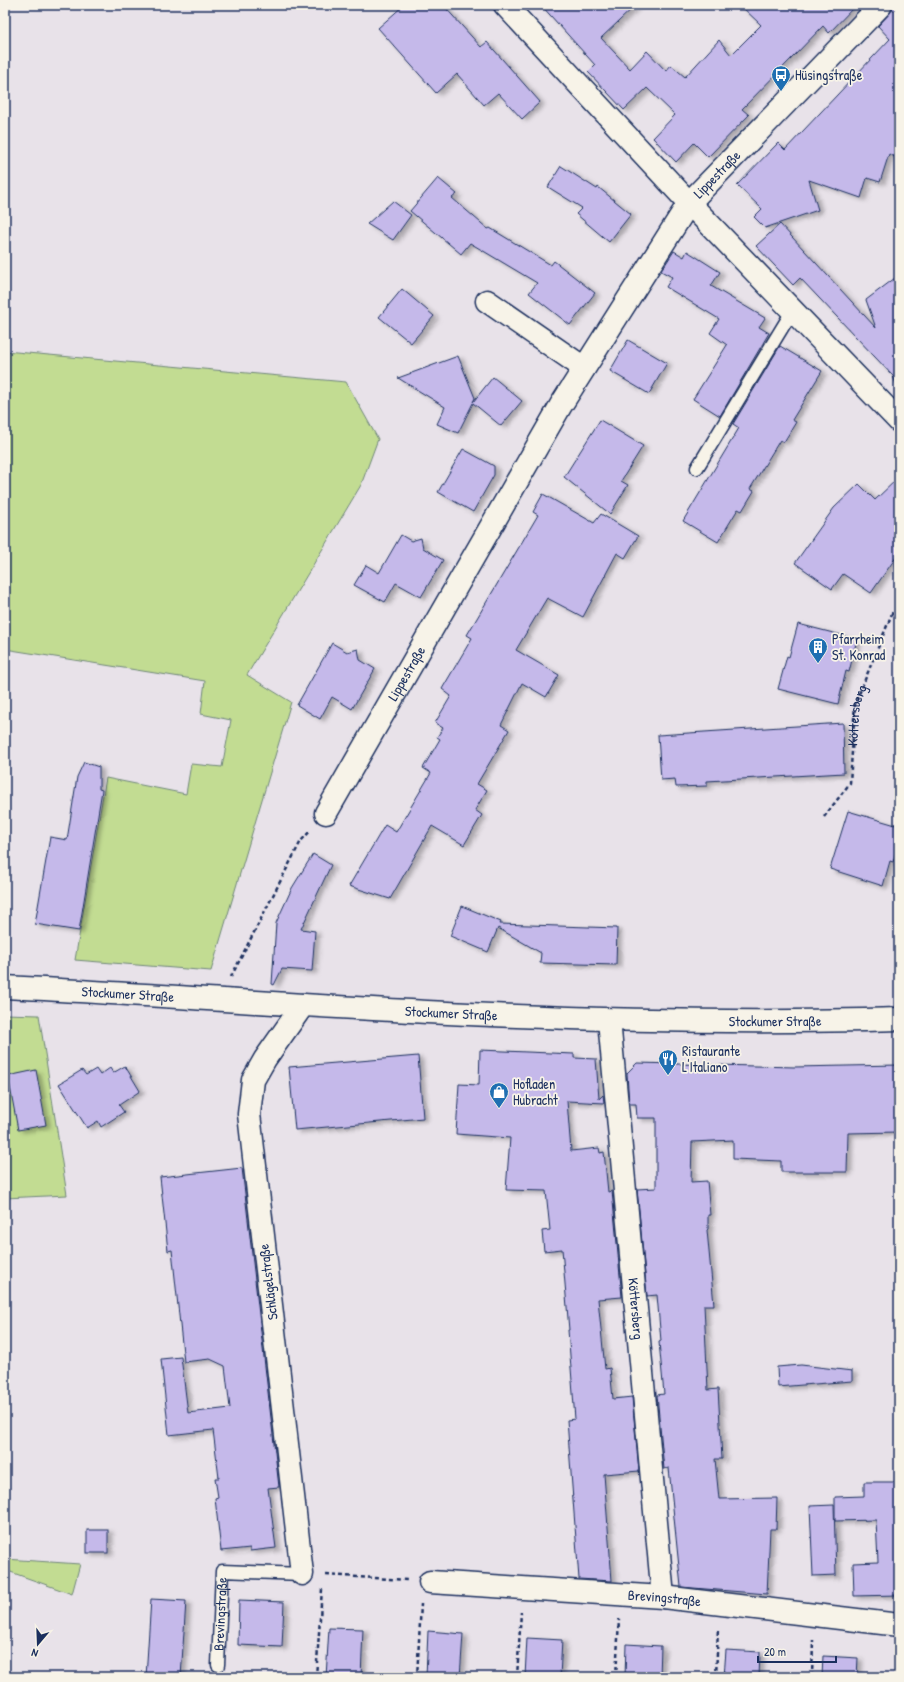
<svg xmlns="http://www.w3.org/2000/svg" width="904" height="1682" font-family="'Patrick Hand',sans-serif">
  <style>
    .green { fill: #c2dc92; stroke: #6e8678 }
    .building { fill: #c5b9ea; stroke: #1b2f5e; filter: url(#shadow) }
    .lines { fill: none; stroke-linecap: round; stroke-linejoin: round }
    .lane-casing { stroke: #1b2f5e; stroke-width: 15 }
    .street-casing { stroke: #1b2f5e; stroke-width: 25 }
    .secondary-casing { stroke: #1b2f5e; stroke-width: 25 }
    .path { stroke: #1b2f5e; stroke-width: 2.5; stroke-dasharray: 4 3; stroke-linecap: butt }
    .lane { stroke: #f7f3e8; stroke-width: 12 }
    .street { stroke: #f7f3e8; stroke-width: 22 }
    .secondary { stroke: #f7f3e8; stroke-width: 22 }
    .labels { text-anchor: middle; stroke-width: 3.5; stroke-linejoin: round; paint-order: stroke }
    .poi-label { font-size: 14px; fill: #1b2f5e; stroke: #f7f3e8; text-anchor: start }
    .street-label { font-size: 14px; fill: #1b2f5e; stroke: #f7f3e8 }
  </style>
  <defs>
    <filter id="shadow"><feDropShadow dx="4.5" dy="2.5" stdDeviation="2" flood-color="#0004"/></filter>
  </defs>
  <rect width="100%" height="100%" fill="#e8e2e9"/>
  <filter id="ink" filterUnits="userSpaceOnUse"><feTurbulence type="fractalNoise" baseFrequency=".025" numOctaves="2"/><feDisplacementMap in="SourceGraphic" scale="8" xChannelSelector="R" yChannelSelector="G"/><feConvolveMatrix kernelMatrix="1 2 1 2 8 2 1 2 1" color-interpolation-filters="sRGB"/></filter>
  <g filter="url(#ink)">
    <g class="green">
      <polygon points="5,351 346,382 378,439 361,485 247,675 291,702 211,971 75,960 106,778 186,794 191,764 222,767 231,720 201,714 205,681 5,649"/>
      <polygon points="5,1014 39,1015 67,1195 5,1198"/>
      <polygon points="5,1559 80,1564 72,1594 5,1570"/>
    </g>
    <g class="building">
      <polygon points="404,5 443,5 481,47 487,42 540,102 522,119 498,93 484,105 457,74 436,93 378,28"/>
      <polygon points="541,5 636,5 601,38 630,69 647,51 666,71 671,65 685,77 719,40 731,55 761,25 740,5 856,5 829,33 823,26 793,57 742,109 749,115 708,157 694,143 676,162 653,138 675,115 647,88 624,110 588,72 595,65"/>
      <polygon points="893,5 899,5 899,159 889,154 880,182 867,178 861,198 809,180 818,210 765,228 754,217 762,209 737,185 778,143 785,150 890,39 878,26 890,13"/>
      <polygon points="561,166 597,189 598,187 631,214 609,242 576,214 582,208 548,187"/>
      <polygon points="438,178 457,194 452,198 488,229 490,228 551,265 554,261 595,293 570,325 529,293 537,283 470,243 461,254 410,211"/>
      <polygon points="393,201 411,215 393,240 367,224"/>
      <polygon points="780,224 876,328 866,300 899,275 899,384 896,384 893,376 800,278 793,285 756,246"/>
      <polygon points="674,251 684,257 687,251 720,272 711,286 765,318 759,327 769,333 720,416 693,399 727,345 710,333 719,319 666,287 672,277 661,271"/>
      <polygon points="402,289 434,316 411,343 379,317"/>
      <polygon points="628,340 667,363 649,394 610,371"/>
      <polygon points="780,346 822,371 792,420 796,422 784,442 780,440 750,489 754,491 742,511 738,509 718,542 683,521 739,428 733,424"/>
      <polygon points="458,356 475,398 473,402 493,377 522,401 501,426 473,403 458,433 437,424 445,407 398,378"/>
      <polygon points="600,420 643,446 621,481 628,485 610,514 564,477"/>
      <polygon points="463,449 494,466 494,475 473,512 438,492"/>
      <polygon points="899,477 899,553 871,593 843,574 832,589 795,563 834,508 859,484 875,500"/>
      <polygon points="543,494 594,523 601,514 638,536 625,558 617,553 583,617 547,598 516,650 559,675 546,697 522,683 501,725 509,730 477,784 487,790 475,810 482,815 464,845 432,826 390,899 349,886 385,825 396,832 431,773 423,768 440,739 437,737 443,728 435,723 451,696 442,689 472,638 467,635 538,515 533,512"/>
      <polygon points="401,535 411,541 421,538 423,548 443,560 421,597 396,583 385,602 354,585 366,565 379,573"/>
      <polygon points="798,624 857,639 849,672 846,671 838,704 778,689 787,656 789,657"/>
      <polygon points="332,643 347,652 358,649 360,660 375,669 352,709 332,697 320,719 297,705"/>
      <polygon points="843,723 844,773 707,781 707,786 676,787 675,779 661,780 658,735"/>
      <polygon points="84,762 99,767 99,789 102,790 79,931 35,924 50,837 67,840 77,777"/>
      <polygon points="848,811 899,826 899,842 893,862 890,861 883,886 830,869"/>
      <polygon points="313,854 331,865 301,929 315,931 312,971 282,969 274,985 272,984 276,923 292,888"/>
      <polygon points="462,906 501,922 500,924 617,928 616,965 540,963 541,953 498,928 488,952 450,936"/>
      <polygon points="480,1050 574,1054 574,1058 596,1059 599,1099 603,1095 604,1103 567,1101 571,1151 599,1148 600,1153 604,1152 608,1192 612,1191 622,1297 598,1299 605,1369 610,1368 613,1399 632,1397 639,1471 604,1474 612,1581 579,1579 567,1420 575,1419 568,1330 569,1330 562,1249 544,1251 542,1231 550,1230 546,1191 506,1190 510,1138 456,1134 459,1084 479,1085"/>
      <polygon points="418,1056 423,1118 295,1130 289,1067"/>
      <polygon points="637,1063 794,1067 899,1065 899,1132 848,1133 847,1172 781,1172 781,1161 733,1159 733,1140 692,1142 691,1182 707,1181 710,1215 708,1215 708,1229 707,1230 714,1305 704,1305 708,1390 718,1389 722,1459 715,1459 719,1499 777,1498 776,1529 770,1529 767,1594 681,1587 669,1468 664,1469 657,1395 664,1394 659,1342 661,1341 657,1295 647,1296 637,1189 656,1188 656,1118 637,1118 636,1104 629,1104 627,1073"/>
      <polygon points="125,1066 140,1091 119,1105 124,1112 101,1127 98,1121 87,1128 59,1084 82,1070 86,1075 96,1069 100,1075 110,1068 113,1073"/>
      <polygon points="36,1070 46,1125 18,1130 8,1076"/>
      <polygon points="242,1168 279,1487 268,1488 276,1548 250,1551 250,1548 221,1551 215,1498 218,1497 215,1478 219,1478 213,1430 169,1435 161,1359 181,1357 188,1413 230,1408 225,1366 210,1359 184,1362 172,1250 168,1251 160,1177"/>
      <polygon points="801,1365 852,1371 852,1381 778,1387 777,1367"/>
      <polygon points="864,1482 899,1482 899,1595 854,1596 853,1563 878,1562 876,1520 835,1521 835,1497 864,1496"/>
      <polygon points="834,1505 836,1575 813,1576 810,1506"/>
      <rect x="87" y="1530" width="21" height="23"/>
      <polygon points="151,1599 186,1601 181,1677 146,1677"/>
      <polygon points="239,1600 284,1602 282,1647 238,1645"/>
      <polygon points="329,1628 363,1629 361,1677 326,1677"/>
      <polygon points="428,1631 463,1634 460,1677 426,1677"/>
      <polygon points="527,1638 562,1640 560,1677 525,1677"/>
      <polygon points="626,1644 661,1646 660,1677 625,1677"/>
      <polygon points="726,1650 760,1652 759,1677 724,1677"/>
      <polygon points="823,1656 858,1658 857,1677 822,1677"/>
    </g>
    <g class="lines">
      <defs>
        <g id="lane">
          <polyline points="697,468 793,310"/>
          <path id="s2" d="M 218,1665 L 222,1571 L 302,1574"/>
        </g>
        <g id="street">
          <polyline points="505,5 689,203 899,421"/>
          <polyline points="487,301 584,368"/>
          <path id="s3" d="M 326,813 L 561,405 L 689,203 L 881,5"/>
          <path id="s4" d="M 609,1020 L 663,1597"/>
          <polyline points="302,1574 249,1114 253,1080 265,1059 303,1005"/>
          <path id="s5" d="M 430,1582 L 663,1597 L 899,1625"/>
        </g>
        <g id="secondary">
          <path id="s6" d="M 5,987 C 146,994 286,1005 427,1012 C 584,1020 742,1024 899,1019"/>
        </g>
      </defs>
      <use href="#lane" class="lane-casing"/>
      <use href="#street" class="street-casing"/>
      <use href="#secondary" class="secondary-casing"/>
      <g class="path">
        <path id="s1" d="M 824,817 L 850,783 L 855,704 L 893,611"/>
        <polyline points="231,977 301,841 311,830"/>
        <polyline points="326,1575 407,1580"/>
        <polyline points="316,1677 322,1589"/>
        <polyline points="417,1677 421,1604"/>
        <polyline points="517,1677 521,1612"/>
        <polyline points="616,1677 619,1619"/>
        <polyline points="716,1677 718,1628"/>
        <polyline points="812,1677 813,1640"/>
      </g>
      <use href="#lane" class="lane"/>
      <use href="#street" class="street"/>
      <use href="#secondary" class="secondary"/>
    </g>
  </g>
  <defs>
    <symbol id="bus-pin" viewBox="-11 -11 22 30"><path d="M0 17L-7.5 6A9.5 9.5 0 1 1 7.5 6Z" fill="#1f6fb2" stroke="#f7f3e8"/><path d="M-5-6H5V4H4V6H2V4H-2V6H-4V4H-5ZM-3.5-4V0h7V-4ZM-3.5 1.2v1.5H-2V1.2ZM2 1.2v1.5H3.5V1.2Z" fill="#fff"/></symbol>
    <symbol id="building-pin" viewBox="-11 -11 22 30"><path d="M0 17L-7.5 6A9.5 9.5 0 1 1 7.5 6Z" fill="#1f6fb2" stroke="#f7f3e8"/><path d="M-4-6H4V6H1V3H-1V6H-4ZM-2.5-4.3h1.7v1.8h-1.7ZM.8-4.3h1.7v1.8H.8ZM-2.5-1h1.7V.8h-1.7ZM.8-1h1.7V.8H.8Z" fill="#fff"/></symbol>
    <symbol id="restaurant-pin" viewBox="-11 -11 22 30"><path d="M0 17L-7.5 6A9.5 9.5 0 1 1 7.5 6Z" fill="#1f6fb2" stroke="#f7f3e8"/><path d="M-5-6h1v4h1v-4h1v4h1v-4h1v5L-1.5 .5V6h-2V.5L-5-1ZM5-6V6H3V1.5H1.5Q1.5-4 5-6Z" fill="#fff"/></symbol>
    <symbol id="shop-pin" viewBox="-11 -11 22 30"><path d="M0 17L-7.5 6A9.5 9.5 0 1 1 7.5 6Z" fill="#1f6fb2" stroke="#f7f3e8"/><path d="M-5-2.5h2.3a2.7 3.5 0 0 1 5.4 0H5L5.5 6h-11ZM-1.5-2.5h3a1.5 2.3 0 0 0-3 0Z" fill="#fff"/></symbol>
  </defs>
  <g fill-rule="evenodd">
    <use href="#bus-pin" x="770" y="64" width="22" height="30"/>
    <use href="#building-pin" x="807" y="636" width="22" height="30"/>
    <use href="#restaurant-pin" x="657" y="1048" width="22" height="30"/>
    <use href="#shop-pin" x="488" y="1081" width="22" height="30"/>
  </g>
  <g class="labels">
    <g class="poi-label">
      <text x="795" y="80">Hüsingstraße</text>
      <text x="832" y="644">Pfarrheim<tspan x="832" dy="16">St. Konrad</tspan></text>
      <text x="682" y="1056">Ristaurante<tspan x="682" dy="16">L'Italiano</tspan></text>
      <text x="513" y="1089">Hofladen<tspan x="513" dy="16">Hubracht</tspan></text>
    </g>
    <g class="street-label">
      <text dy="5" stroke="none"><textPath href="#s3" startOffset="750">Lippestraße</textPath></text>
      <text dy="5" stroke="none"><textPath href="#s3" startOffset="161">Lippestraße</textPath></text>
      <text dy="5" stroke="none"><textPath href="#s1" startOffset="111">Köttersberg</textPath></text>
      <text dy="5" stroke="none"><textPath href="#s6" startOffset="123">Stockumer Straße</textPath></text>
      <text dy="5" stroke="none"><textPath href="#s6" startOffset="447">Stockumer Straße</textPath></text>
      <text dy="5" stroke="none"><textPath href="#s6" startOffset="771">Stockumer Straße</textPath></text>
      <text transform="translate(268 1282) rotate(-97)" y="5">Schlägelstraße</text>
      <text dy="5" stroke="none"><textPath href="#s4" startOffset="290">Köttersberg</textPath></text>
      <text dy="5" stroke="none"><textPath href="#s5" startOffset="235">Brevingstraße</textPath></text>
      <text dy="5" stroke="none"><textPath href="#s2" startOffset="51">Brevingstraße</textPath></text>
    </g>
  </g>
  <rect width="904" height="1682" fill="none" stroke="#f7f3e8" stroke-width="20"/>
  <rect x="10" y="10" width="884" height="1662" fill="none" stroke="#1b2f5e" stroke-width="1.5" filter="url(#ink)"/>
  <g transform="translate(38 1644) rotate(199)" stroke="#f7f3e8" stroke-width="3" paint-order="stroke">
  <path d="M0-3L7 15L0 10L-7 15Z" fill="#1b2f5e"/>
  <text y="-6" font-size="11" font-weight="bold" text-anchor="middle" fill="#1b2f5e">N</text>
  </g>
  <path d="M758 1656v6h78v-6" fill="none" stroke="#1b2f5e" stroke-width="2"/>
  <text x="764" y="1656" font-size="12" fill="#1b2f5e" stroke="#f7f3e8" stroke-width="3" paint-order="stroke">20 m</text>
</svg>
